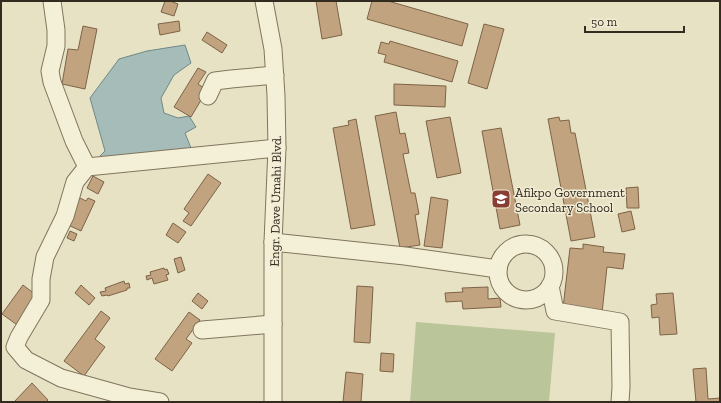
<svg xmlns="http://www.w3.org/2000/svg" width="721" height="403" font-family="'Zilla Slab',serif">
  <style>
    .green { fill: #bbc59a }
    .water { fill: #a6bcb9; stroke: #6e8986 }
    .building { fill: #c2a37f; stroke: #7d6346 }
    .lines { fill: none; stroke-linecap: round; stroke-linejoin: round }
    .minor-casing { stroke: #81755d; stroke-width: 19 }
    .minor { stroke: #f4efd7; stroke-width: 17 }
    .labels { text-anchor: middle; stroke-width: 3; stroke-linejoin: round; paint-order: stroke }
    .poi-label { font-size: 13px; fill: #332b1f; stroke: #f1ecd4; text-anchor: start }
    .street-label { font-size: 13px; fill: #332b1f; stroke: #f1ecd4 }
  </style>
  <rect width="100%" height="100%" fill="#e8e2c5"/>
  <polygon class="green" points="416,322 555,333 549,402 410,402"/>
  <polygon class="water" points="185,45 191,63 174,75 161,98 164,113 178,118 189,116 196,127 185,133 193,153 102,161 100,156 105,151 90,98 119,59 147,51"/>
  <g class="building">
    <polygon points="165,1 170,1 178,4 174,16 161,12"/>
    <polygon points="316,1 336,1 342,35 322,39"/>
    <polygon points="372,1 388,1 468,24 462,46 367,19"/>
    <polygon points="179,21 180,31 160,35 158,24"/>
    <polygon points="484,24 504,29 487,89 468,83"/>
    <polygon points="83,26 97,29 85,89 62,84 68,49 78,50"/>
    <polygon points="207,32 227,45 222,53 202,40"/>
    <polygon points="390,41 458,61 452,82 384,62 386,55 378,53 381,42 389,44"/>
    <polygon points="198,68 206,72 198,84 207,90 191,117 174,107"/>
    <polygon points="394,84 446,86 445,107 394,105"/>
    <polygon points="396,112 400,134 405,133 409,153 403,154 411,193 415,193 419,214 415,215 420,245 400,248 375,116"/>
    <polygon points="450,117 461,173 437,178 426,121"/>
    <polygon points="559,117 560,121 569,120 571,133 575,133 595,237 571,241 548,119"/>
    <polygon points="356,119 375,225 351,229 333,128 349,125 348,121"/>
    <polygon points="501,128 520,225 500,229 482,131"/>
    <polygon points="208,174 221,183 191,226 183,221 189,213 184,209"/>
    <polygon points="93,176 104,182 98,194 87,188"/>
    <polygon points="638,187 639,208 627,208 626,188"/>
    <polygon points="78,197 86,201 88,198 95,201 81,231 66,224"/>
    <polygon points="431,197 448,200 442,248 424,246"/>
    <polygon points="631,211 635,229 622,232 618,214"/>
    <polygon points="173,223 186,232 178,243 166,235"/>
    <polygon points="70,231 77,234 74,241 67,238"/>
    <polygon points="583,244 604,247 603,252 625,254 623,269 607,267 602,313 563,308 570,248 583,249"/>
    <polygon points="181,257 185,270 178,273 174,259"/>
    <polygon points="164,268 165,270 167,269 169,274 166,275 168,280 154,284 152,278 147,280 146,276 151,275 150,272"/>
    <polygon points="124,281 125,284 129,283 130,288 127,288 127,290 108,296 107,295 102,296 100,292 106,291 105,288"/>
    <polygon points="23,285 40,298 20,327 2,314"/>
    <polygon points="81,285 95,298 89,305 75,293"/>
    <polygon points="357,286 373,287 370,343 354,342"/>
    <polygon points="488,287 488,299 500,298 501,307 463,309 462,301 446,302 445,293 463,292 462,288"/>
    <polygon points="198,293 208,301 202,309 192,301"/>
    <polygon points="673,293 677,334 660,335 659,317 652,318 651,305 657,304 656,294"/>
    <polygon points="101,311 110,318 95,339 105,347 84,376 64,361"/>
    <polygon points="189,312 200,320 186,339 192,343 172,371 155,359"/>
    <polygon points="381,353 394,354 393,372 380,371"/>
    <polygon points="706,368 708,399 720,398 720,402 696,402 693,369"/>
    <polygon points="346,372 363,374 361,402 343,402"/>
    <polygon points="32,383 48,400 46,402 14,402"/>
  </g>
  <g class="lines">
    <defs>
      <g id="minor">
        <polyline points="52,1 56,30 56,46 50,71 52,82 74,141 87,167"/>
        <polyline points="264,1 273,49 276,96 277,148 273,242 273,402"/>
        <polyline points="208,96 215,81 231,79 275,75"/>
        <polyline points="273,242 405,256 498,269"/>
        <circle cx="526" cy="272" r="28"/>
        <polyline points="550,286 555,311 620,322 621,387 620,402"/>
        <polyline points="202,330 273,324"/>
        <polyline points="160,402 129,397 61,378 26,360 15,347 19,337 41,300 41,279 45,257 65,216 75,182 87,167 277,148"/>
      </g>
    </defs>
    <use href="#minor" class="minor-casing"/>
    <use href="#minor" class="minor"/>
  </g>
  <defs>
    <symbol id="university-square" viewBox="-11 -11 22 22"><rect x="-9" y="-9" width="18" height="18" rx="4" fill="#893e34" stroke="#f1ecd4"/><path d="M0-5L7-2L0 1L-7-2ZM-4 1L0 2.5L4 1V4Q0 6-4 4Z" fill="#fff"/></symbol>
  </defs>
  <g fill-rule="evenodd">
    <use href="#university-square" x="490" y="188" width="22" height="22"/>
  </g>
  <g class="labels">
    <g class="poi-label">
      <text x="515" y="197">Afikpo Government<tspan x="515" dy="15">Secondary School</tspan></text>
    </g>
    <g class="street-label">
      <text transform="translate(275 201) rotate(-89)" y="5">Engr. Dave Umahi Blvd.</text>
    </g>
  </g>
  <rect width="721" height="403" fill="none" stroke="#332b1f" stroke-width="4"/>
  <path d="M585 26v6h99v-6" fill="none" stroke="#332b1f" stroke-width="2"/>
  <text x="591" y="26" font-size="12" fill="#332b1f" stroke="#f1ecd4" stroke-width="3" paint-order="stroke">50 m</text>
</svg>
